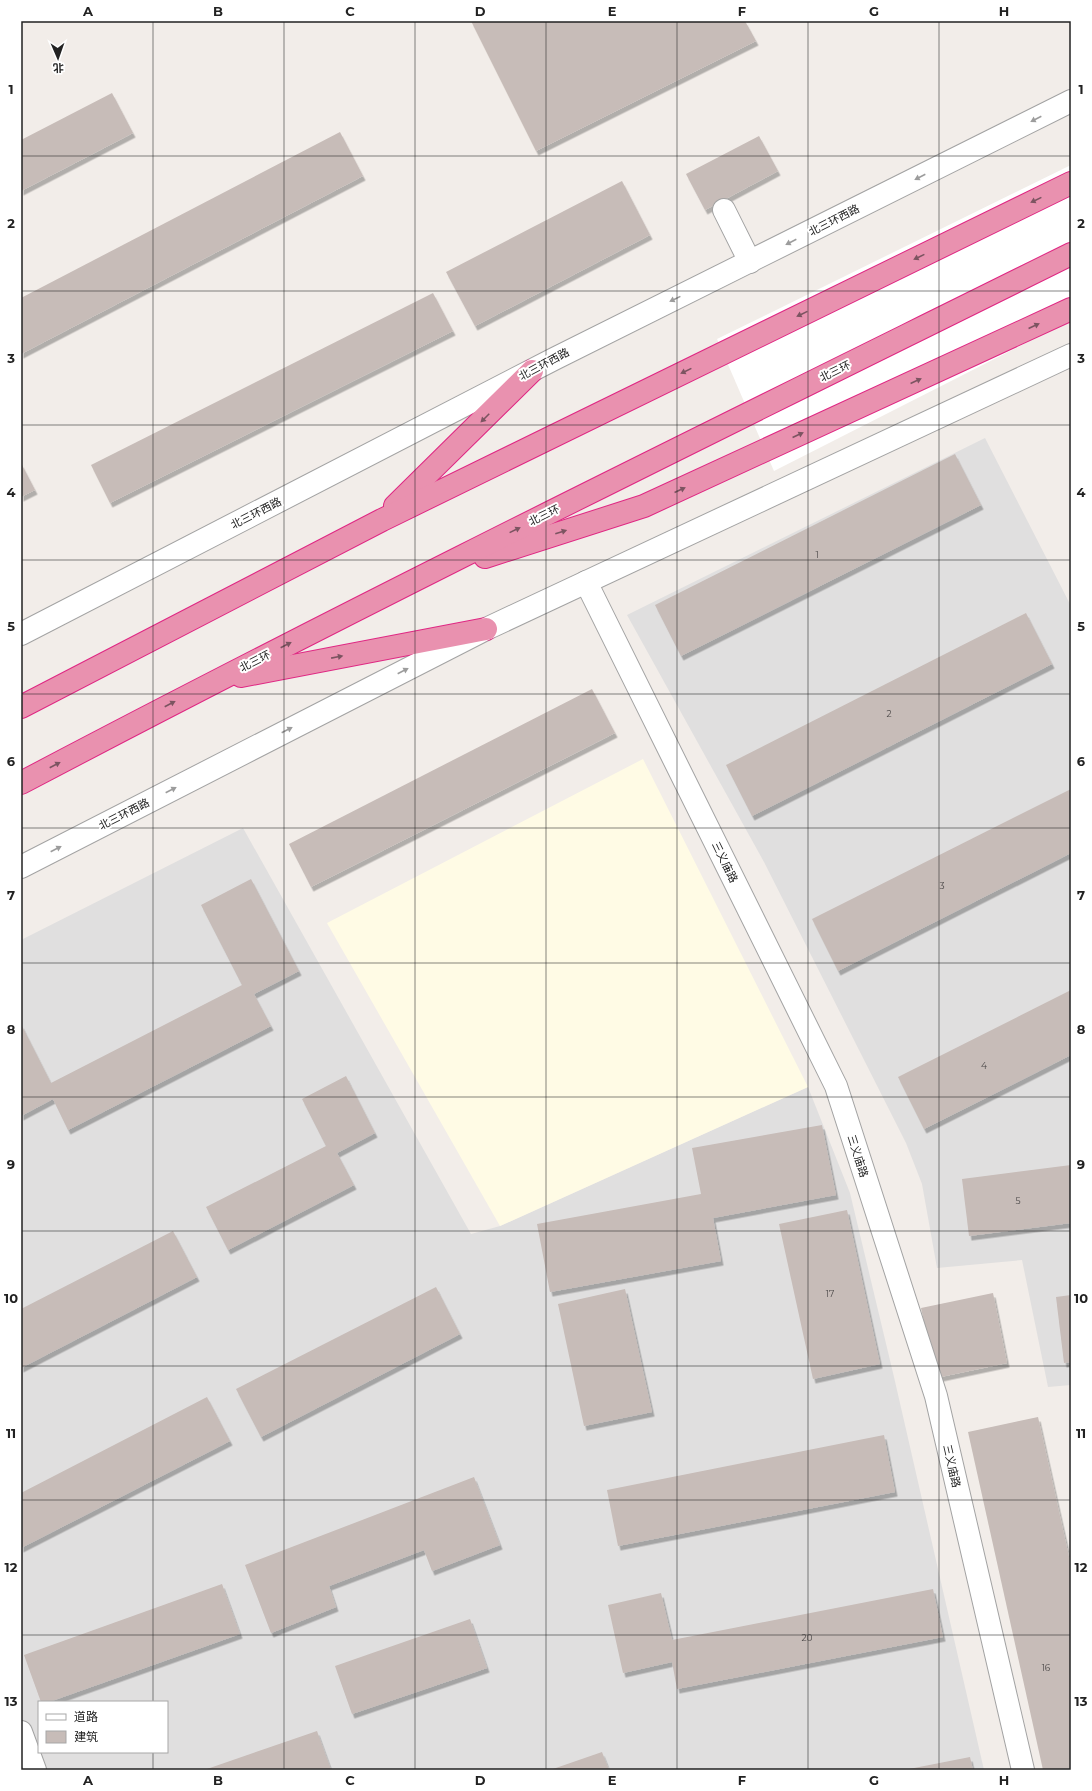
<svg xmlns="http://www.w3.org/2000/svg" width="1092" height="1791" font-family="Montserrat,'Noto Sans SC',sans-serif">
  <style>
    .residential { fill: #e0dfdf; fill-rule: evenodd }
    .education { fill: #fffbe5 }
    .pier { fill: #fff }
    .building { fill: #c7bcb8; filter: url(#shadow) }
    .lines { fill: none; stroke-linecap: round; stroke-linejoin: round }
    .minor-casing { stroke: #a3a3a3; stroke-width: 24 }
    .highway-casing { stroke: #df2783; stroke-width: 24 }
    .minor { stroke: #fff; stroke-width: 22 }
    .highway { stroke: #e991af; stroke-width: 22 }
    .oneway { fill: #9c9c9c }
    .oneway2 { fill: #7c5461 }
    .grid { fill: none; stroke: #222; stroke-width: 1; stroke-opacity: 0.55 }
    .labels { text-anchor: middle; stroke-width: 4; stroke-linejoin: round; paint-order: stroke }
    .number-label { font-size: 9px; fill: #4b4848 }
    .street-label { font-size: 11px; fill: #222; stroke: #fff }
    .neatline { fill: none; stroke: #222; stroke-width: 1.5 }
    .grid-label { font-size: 13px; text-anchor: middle; font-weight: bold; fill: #222 }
  </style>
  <defs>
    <filter id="shadow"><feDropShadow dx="2.5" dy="4.5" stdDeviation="0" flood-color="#0004"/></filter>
  </defs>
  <rect width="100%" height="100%" fill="#f2ede9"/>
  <g class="residential">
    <polygon points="985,438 1071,606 1071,1385 1048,1387 1022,1260 937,1268 922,1184 906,1143 764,862 627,615"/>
    <path d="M 243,828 L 471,1234 L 500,1226 L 808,1087 L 850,1193 L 894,1377 L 984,1770 L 21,1770 L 21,940 ZM 39,1702 L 167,1702 L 167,1752 L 39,1752 Z"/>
  </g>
  <polygon class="education" points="643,759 808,1087 500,1226 327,923"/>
  <polygon class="pier" points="1071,165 1071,320 774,471 717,339"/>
  <g class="building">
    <polygon points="471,21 745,21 756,41 536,151"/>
    <polygon points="112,93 133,133 21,191 21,140"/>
    <polygon points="340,132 363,176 21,354 21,298"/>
    <polygon points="759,136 778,171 705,210 686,174"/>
    <polygon points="622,181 650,235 475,326 446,272"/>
    <polygon points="433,293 453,331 110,503 91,465"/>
    <polygon points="955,454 981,505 681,656 655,605"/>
    <polygon points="21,463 35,490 21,497"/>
    <polygon points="1026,613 1052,664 752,816 726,765"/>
    <polygon points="592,689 615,733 311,887 289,844"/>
    <polygon points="1071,789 1071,853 838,971 812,919"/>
    <polygon points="251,879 299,971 254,994 271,1026 68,1130 53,1099 21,1116 21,1024 51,1083 242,985 201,905"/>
    <polygon points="1071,990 1071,1055 924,1129 898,1077"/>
    <polygon points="346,1076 375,1133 337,1153 354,1185 228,1250 206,1207 326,1146 302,1099"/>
    <polygon points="822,1125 836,1195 713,1218 721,1261 550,1292 537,1224 701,1194 692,1148"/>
    <polygon points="1071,1165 1071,1223 969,1236 962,1179"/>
    <polygon points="847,1210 880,1364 813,1379 779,1224"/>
    <polygon points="173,1231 197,1277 21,1368 21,1309"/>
    <polygon points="436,1287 460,1334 261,1437 236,1389"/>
    <polygon points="625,1289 652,1412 584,1426 558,1304"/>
    <polygon points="993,1293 1007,1363 936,1378 921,1308"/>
    <polygon points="1071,1295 1071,1362 1064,1363 1056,1297"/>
    <polygon points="207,1397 230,1441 21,1548 21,1493"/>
    <polygon points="1038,1417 1071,1566 1071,1770 1043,1770 968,1432"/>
    <polygon points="884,1435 895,1492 618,1546 607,1490"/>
    <polygon points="474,1477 500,1545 432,1571 424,1550 329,1586 336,1607 271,1633 245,1565"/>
    <polygon points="222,1584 240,1634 49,1702 41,1702 24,1655"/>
    <polygon points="933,1589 943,1637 677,1689 672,1662 623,1673 608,1605 661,1593 672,1640"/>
    <polygon points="470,1619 487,1668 352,1714 335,1666"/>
    <polygon points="317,1731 331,1770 204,1770"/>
    <polygon points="602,1752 609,1770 550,1770"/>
    <polygon points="970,1757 973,1770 910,1770 909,1769"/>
  </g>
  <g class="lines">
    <defs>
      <g id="minor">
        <polyline points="724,210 750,262"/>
        <polyline points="586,582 836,1086 936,1396 1023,1770"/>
        <polyline points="21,634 554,359 1071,101"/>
        <polyline points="21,867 486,629 1071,355"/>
        <polyline points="21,1732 35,1770"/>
      </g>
      <g id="highway">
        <polyline points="395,506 532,371"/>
        <polyline points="485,557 644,506 1071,309"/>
        <polyline points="241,676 486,629"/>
        <polyline points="21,707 382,520 1071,183"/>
        <path d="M 21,783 C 368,600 720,428 1071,254"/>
      </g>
    </defs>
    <use href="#minor" class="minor-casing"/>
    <use href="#highway" class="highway-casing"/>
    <use href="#minor" class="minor"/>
    <use href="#highway" class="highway"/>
  </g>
  <defs><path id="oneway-solid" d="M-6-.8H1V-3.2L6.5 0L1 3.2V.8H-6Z"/></defs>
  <g class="oneway">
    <use href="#oneway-solid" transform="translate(1036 119) rotate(153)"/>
    <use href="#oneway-solid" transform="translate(920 177) rotate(153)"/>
    <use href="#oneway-solid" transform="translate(791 242) rotate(153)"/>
    <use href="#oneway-solid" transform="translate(675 299) rotate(154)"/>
    <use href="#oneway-solid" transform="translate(403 671) rotate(-27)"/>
    <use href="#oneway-solid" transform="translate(287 730) rotate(-27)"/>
    <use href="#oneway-solid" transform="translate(171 790) rotate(-27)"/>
    <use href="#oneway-solid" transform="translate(56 849) rotate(-27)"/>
  </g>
  <g class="oneway2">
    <use href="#oneway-solid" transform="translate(1036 200) rotate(154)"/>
    <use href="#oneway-solid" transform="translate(919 257) rotate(154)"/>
    <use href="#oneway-solid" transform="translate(802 314) rotate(154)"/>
    <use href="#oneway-solid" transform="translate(1034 326) rotate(-25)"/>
    <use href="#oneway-solid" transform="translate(686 371) rotate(154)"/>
    <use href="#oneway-solid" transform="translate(916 381) rotate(-25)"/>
    <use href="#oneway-solid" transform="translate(485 418) rotate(135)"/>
    <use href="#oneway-solid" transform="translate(798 435) rotate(-25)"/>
    <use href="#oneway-solid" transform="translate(680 490) rotate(-25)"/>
    <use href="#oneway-solid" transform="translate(515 530) rotate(-26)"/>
    <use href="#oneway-solid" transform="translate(561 532) rotate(-18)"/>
    <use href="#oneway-solid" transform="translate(286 645) rotate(-27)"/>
    <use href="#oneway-solid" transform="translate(337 657) rotate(-11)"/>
    <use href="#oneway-solid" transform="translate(170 704) rotate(-28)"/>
    <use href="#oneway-solid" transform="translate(55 765) rotate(-28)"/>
  </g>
  <path class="grid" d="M 153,21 L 153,1702M 284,21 L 284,1770M 415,21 L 415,1770M 546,21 L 546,1770M 677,21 L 677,1770M 808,21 L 808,1770M 939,21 L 939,1770M 21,156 L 1071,156M 21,291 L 1071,291M 21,425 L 1071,425M 21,560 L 1071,560M 21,694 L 1071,694M 21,828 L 1071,828M 21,963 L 1071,963M 21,1097 L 1071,1097M 21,1231 L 1071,1231M 21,1366 L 1071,1366M 21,1500 L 1071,1500M 21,1635 L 1071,1635M 153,1752 L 153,1770"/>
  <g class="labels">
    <g class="number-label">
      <text x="817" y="558">1</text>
      <text x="889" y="717">2</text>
      <text x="942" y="889">3</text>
      <text x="984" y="1069">4</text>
      <text x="1018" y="1204">5</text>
      <text x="830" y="1297">17</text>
      <text x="807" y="1641">20</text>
      <text x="1046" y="1671">16</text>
    </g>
    <g class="street-label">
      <text transform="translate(834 220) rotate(-27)" y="4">北三环西路</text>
      <text transform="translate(544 364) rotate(-28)" y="4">北三环西路</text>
      <text transform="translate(835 371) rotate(-26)" y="4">北三环</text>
      <text transform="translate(256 513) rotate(-27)" y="4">北三环西路</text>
      <text transform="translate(544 515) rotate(-26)" y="4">北三环</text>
      <text transform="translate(255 661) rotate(-27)" y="4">北三环</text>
      <text transform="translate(124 814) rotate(-27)" y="4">北三环西路</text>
      <text transform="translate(725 862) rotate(64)" y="4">三义庙路</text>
      <text transform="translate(858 1156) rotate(72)" y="4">三义庙路</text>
      <text transform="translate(952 1466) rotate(77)" y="4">三义庙路</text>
    </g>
  </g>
  <rect width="1092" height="1791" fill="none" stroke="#ffffff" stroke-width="44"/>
  <rect x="38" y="1701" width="130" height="52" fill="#ffffff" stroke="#a7a7a7"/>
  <rect x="46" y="1714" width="20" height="6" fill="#ffffff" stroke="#a7a7a7"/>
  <text x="74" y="1721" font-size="12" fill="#222222">道路</text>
  <rect x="46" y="1731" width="20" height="12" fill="#c7bcb8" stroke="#a7a7a7"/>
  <text x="74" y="1741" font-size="12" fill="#222222">建筑</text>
  <g transform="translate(58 58) rotate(178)" stroke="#ffffff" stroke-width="3" paint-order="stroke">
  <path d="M0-3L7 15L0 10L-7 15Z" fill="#222222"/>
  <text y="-6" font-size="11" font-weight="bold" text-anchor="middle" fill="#222222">北</text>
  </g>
  <rect x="22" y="22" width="1048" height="1747" class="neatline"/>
  <g class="grid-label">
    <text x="88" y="16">A</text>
    <text x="218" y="16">B</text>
    <text x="350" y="16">C</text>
    <text x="480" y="16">D</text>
    <text x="612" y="16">E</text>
    <text x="742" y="16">F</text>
    <text x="874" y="16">G</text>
    <text x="1004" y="16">H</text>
    <text x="11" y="94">1</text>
    <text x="1081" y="94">1</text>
    <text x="11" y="228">2</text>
    <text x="1081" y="228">2</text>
    <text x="11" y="363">3</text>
    <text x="1081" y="363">3</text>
    <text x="11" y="497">4</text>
    <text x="1081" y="497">4</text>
    <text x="11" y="631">5</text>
    <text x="1081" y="631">5</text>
    <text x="11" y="766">6</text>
    <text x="1081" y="766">6</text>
    <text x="11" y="900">7</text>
    <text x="1081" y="900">7</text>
    <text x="11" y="1034">8</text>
    <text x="1081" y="1034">8</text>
    <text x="11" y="1169">9</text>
    <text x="1081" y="1169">9</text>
    <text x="11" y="1303">10</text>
    <text x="1081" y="1303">10</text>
    <text x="11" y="1438">11</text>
    <text x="1081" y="1438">11</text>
    <text x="11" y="1572">12</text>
    <text x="1081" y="1572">12</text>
    <text x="11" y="1706">13</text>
    <text x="1081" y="1706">13</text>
    <text x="88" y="1785">A</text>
    <text x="218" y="1785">B</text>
    <text x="350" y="1785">C</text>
    <text x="480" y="1785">D</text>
    <text x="612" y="1785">E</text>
    <text x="742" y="1785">F</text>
    <text x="874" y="1785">G</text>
    <text x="1004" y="1785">H</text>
  </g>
</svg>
